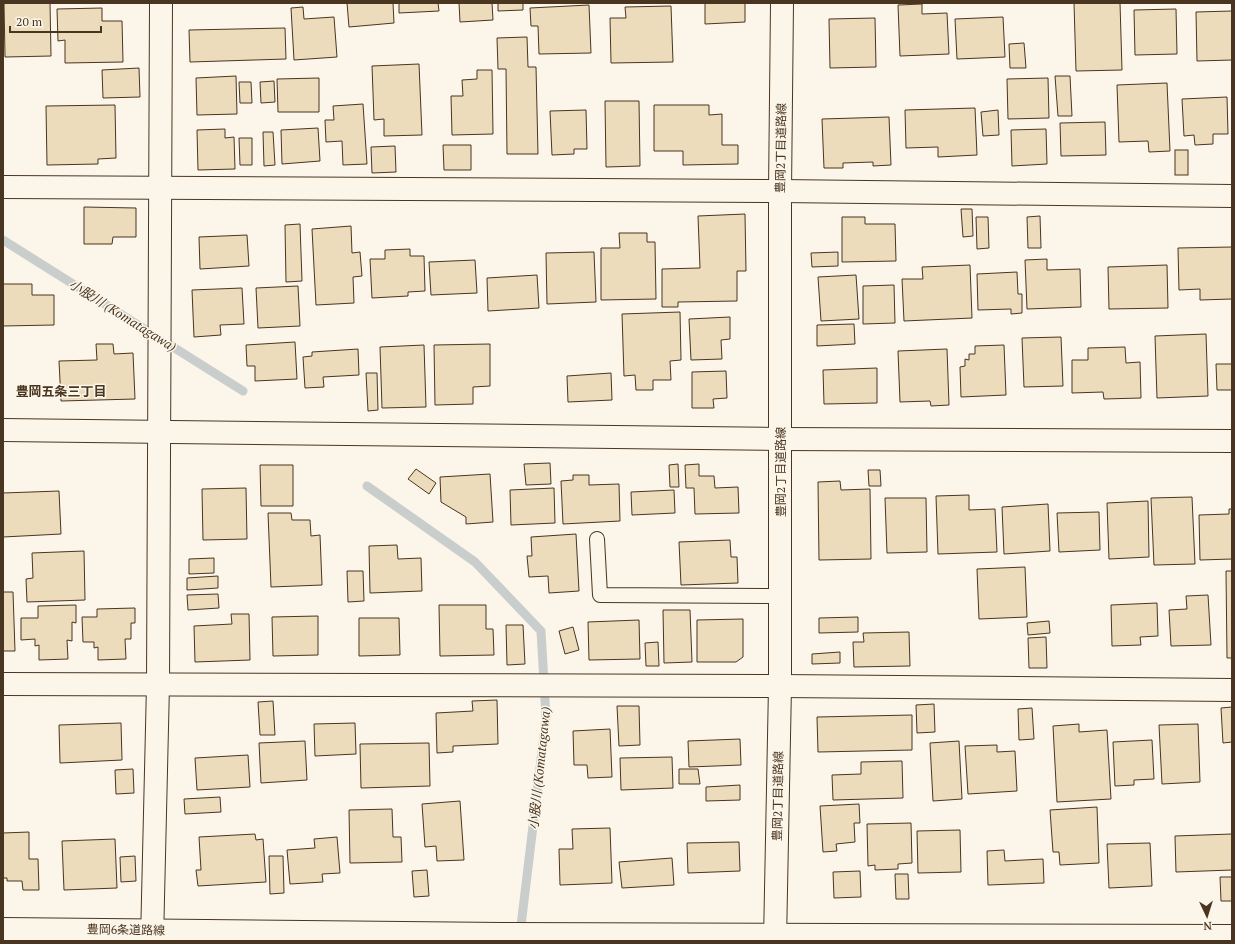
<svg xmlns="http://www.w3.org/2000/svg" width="1235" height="944" font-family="'PT Serif','Noto Sans JP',serif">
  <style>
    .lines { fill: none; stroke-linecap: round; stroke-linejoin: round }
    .stream { stroke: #c9cecd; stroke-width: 9 }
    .building { fill: #ecdcbc; stroke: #4a3520 }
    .service-casing { stroke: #4a3520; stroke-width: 16 }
    .minor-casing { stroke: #4a3520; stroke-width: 24 }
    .service { stroke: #fbf6e9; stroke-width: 14 }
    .minor { stroke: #fbf6e9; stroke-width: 22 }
    .labels { text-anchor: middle; stroke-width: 3; stroke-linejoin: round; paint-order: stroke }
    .street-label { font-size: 12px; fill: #4a3520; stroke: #fbf6e9 }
    .water-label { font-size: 13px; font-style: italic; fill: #4a3520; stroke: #fbf6e9 }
    .neighbourhood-label { font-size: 13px; font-weight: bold; fill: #4a3520; stroke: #fbf6e9 }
  </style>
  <rect width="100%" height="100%" fill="#fbf6e9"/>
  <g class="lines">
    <g class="stream">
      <polyline points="3,240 243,391"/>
      <polyline points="367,486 475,562 541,631 546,718 520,934"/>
    </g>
  </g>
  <g class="building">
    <polygon points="4,3 50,3 51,56 5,57"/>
    <polygon points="347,3 393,3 394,23 349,27"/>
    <polygon points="399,3 438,3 439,11 399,13"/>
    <polygon points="459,3 492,3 493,20 460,22"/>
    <polygon points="498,3 523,3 523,10 498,11"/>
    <polygon points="705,3 745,3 745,22 705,24"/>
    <polygon points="1074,3 1120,3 1122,70 1076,71"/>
    <polygon points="922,4 922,14 947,13 949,54 900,56 898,5"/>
    <polygon points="589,5 591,53 539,54 538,26 531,26 530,8"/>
    <polygon points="671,6 673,62 611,63 610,18 626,18 625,7"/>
    <polygon points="303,7 304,19 334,17 337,57 294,60 291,8"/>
    <polygon points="102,8 102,21 122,21 123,62 65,63 65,40 58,41 57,9"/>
    <polygon points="1176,9 1177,54 1135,55 1134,10"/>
    <polygon points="1232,11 1232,60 1197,61 1196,12"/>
    <polygon points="1003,17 1005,57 957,59 955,19"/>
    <polygon points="875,18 876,67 830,68 829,19"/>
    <polygon points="285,28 286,59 190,62 189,30"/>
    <polygon points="527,37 528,67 536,67 538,154 507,154 506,69 498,69 497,38"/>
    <polygon points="1024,43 1026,68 1010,68 1009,44"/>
    <polygon points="419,64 422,135 384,136 384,119 374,120 372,66"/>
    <polygon points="139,68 140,97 103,98 102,70"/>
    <polygon points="477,70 492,70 493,134 452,135 451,96 463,96 462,80 477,79"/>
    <polygon points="236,76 237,114 197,115 196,78"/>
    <polygon points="1055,76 1070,76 1072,116 1058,116"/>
    <polygon points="319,78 319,112 278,112 277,79"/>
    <polygon points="1048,78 1049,118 1008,119 1007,79"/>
    <polygon points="274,81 275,102 261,103 260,82"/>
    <polygon points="239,82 251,82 252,103 240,103"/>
    <polygon points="1167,83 1170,151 1149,152 1148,141 1119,142 1117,85"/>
    <polygon points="1227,97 1228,134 1213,134 1213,144 1195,145 1194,135 1184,136 1182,99"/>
    <polygon points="605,101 639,101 640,166 606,167"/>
    <polygon points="363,104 367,164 343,165 342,141 326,142 325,120 334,120 333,106"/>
    <polygon points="115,105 116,158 98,159 98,164 47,165 46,106"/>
    <polygon points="654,105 709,105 709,115 722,114 722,145 738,145 738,164 683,165 683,151 654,151"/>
    <polygon points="975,108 977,155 938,157 938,147 906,148 905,110"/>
    <polygon points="586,110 587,149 574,149 574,154 552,155 550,111"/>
    <polygon points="998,110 999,135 983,136 981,112"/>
    <polygon points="889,117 891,165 873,166 873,162 843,163 843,168 824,168 822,119"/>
    <polygon points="1105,122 1106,155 1061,156 1060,123"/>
    <polygon points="318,128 320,161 282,164 281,130"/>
    <polygon points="225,129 225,138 234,137 235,169 198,170 197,130"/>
    <polygon points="1046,129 1047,164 1012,166 1011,130"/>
    <polygon points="263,132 273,132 275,165 264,166"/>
    <polygon points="239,138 252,138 252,165 240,165"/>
    <polygon points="443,145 471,145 471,170 444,170"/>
    <polygon points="395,146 396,172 372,173 371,147"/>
    <rect x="1175" y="150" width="13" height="25"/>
    <polygon points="84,207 136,208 136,237 113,237 112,244 84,244"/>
    <polygon points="961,209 972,209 973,236 963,237"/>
    <polygon points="745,214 746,271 737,271 737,301 678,302 678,307 662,307 662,269 700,268 698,216"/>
    <polygon points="1040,216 1041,248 1028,248 1027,217"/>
    <polygon points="842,217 865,217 865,224 895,224 896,261 842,262"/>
    <polygon points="976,217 988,217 989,248 977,249"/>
    <polygon points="300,224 302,281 286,282 285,225"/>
    <polygon points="351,226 352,253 360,252 362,276 353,277 354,303 316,305 312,229"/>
    <polygon points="619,233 647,233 647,242 655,242 656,299 601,300 601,248 620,248"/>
    <polygon points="247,235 249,266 200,269 199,237"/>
    <polygon points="1232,247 1232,299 1200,300 1200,289 1179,290 1178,248"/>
    <polygon points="410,249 410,256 424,256 425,291 408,292 408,296 372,298 370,259 385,259 385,250"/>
    <polygon points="594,252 596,302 547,304 546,253"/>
    <polygon points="838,252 838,266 812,267 811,253"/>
    <polygon points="1047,259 1047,270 1080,269 1081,307 1027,309 1025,260"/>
    <polygon points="475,260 477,293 431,295 429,262"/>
    <polygon points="970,265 972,318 904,321 902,279 923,279 922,267"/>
    <polygon points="1167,265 1168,308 1109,309 1108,267"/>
    <polygon points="1017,272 1018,294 1022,294 1022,313 1011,314 1011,309 978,310 977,274"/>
    <polygon points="537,275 539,308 488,311 487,278"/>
    <polygon points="856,275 859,319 821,321 818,277"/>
    <polygon points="3,284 32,284 32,295 54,295 54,325 3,326"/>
    <polygon points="894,285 895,323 863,324 863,286"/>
    <polygon points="298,286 300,326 258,328 256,288"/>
    <polygon points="242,288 244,324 220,325 221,335 194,337 192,290"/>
    <polygon points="680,312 681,360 670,361 671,380 653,380 653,390 636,390 635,375 624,376 622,314"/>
    <polygon points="730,317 730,339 721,340 722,359 691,360 689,319"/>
    <polygon points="854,324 855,344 817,346 817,325"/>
    <polygon points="1206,334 1208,396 1157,398 1155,336"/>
    <polygon points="1061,337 1063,386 1024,387 1022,338"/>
    <polygon points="295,342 297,379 255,381 255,366 247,366 246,345"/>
    <polygon points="96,344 113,344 114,354 133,353 135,399 61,401 59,361 97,360"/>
    <polygon points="490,344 490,386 473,387 473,404 435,405 434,345"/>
    <polygon points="424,345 426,407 382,408 380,347"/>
    <polygon points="1004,345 1006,395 961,397 960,367 965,366 965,359 969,360 969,354 975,354 975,346"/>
    <polygon points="1125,347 1126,363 1140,362 1141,398 1104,399 1103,392 1072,393 1072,360 1088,360 1088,348"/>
    <polygon points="358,349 359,375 323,377 324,387 305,388 303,357 312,356 312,352"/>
    <polygon points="947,349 949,405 931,406 930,401 900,402 898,351"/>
    <polygon points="1216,364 1232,364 1232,390 1217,390"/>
    <polygon points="877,368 877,403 824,404 823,370"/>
    <polygon points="726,371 727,398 713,399 714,408 692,408 692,372"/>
    <polygon points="366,373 377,373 378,410 368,411"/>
    <polygon points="611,373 612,400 568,402 567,376"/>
    <polygon points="550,463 551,484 526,485 524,464"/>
    <polygon points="678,464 679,487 670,487 669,465"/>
    <polygon points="699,464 699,476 714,476 715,488 738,487 739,513 695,514 694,488 686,488 685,465"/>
    <polygon points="260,465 293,465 293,506 261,506"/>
    <polygon points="416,469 436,483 429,494 408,479"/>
    <polygon points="868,470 880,470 881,486 869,486"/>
    <polygon points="490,474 493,522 466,524 466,517 441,502 440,477"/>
    <polygon points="573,475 589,475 589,485 619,484 620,521 563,524 561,481 573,480"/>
    <polygon points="840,481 841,490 870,489 871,559 819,560 818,482"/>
    <polygon points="246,488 247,539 203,540 202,489"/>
    <polygon points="554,488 555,523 511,525 510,490"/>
    <polygon points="674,490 675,513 632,515 631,492"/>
    <polygon points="59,491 61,534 3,537 3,493"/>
    <polygon points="969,495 969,510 995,509 997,552 938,554 936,496"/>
    <polygon points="1192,497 1195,564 1154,565 1151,498"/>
    <polygon points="885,498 926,498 927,552 887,553"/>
    <polygon points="1148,501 1149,557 1109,559 1107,503"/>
    <polygon points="1048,504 1050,551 1004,554 1002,507"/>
    <polygon points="1229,509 1232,509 1232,559 1200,560 1199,515 1229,514"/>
    <polygon points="1099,512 1100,550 1059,552 1057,513"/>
    <polygon points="268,513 291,513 292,520 310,520 311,536 320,535 322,585 271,587"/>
    <polygon points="576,534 579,591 549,593 548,576 529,577 527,556 532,556 531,537"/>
    <polygon points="730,540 731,557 737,557 738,583 681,585 679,542"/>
    <polygon points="397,545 398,559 421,558 422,591 370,593 369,546"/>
    <polygon points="84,551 85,600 27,602 26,579 33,578 32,553"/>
    <polygon points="214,558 214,573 189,574 189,559"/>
    <polygon points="1025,567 1027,617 979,619 977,569"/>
    <polygon points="347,571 363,571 364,601 348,602"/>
    <polygon points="1226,571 1232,571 1232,658 1227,658"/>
    <polygon points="218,576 218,588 187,590 187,578"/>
    <polygon points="3,592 13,592 15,651 3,651"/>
    <polygon points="218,594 219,608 188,610 187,595"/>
    <polygon points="1208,595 1211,645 1171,646 1169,610 1187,609 1186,596"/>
    <polygon points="1157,603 1158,636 1140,637 1141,645 1112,646 1111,605"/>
    <polygon points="76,605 76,623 72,622 72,641 67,640 68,659 39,660 39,645 35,646 35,639 21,640 21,618 38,618 38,606"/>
    <polygon points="439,605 486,605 486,629 493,629 494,655 440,656"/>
    <polygon points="135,608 135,623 131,623 131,639 125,639 126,659 98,660 98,647 94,648 94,642 83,642 82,617 97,617 97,609"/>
    <polygon points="663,610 690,610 692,662 664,663"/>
    <polygon points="231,614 249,614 250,660 195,662 194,626 232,624"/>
    <polygon points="318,616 318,655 273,656 272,617"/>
    <polygon points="858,617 858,632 819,633 819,618"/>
    <polygon points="359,618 399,618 400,655 359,656"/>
    <polygon points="743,619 743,657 736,662 697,662 697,620"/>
    <polygon points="639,620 640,659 589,660 588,622"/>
    <polygon points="1049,621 1050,633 1028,635 1027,623"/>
    <polygon points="506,625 523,625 525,664 507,665"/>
    <polygon points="573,627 579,650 565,654 559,631"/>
    <polygon points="909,632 910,666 854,667 853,642 864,642 863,633"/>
    <polygon points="1046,637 1047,668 1029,668 1028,638"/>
    <polygon points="658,642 659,666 646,666 645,643"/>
    <polygon points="840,652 840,663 812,664 812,654"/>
    <polygon points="497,700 498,744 453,746 453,752 437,753 436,713 473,711 472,701"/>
    <polygon points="273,701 275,735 260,735 258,702"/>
    <polygon points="934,704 935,732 917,733 916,705"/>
    <polygon points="617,706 639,706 640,745 619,746"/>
    <polygon points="1232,707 1232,742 1223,743 1221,708"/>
    <polygon points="1032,708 1034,739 1019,740 1018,709"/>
    <polygon points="912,715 912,750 818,752 817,717"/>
    <polygon points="121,723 122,760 60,763 59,725"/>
    <polygon points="355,723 356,754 315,756 314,724"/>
    <polygon points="1079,724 1079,732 1107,730 1111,799 1057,802 1053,726"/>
    <polygon points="1198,724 1200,782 1162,784 1159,725"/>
    <polygon points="610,729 612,777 588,778 587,765 574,765 573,731"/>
    <polygon points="740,739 741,765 689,767 688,741"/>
    <polygon points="1152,740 1154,779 1134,780 1134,785 1115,786 1113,742"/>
    <polygon points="305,741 307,780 261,783 259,743"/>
    <polygon points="959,741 962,799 933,801 930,743"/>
    <polygon points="429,743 430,786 361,788 360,744"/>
    <polygon points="997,745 997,752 1015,751 1017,791 968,794 965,746"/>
    <polygon points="248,755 250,787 197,790 195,758"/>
    <polygon points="672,757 673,788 621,790 620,758"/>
    <polygon points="902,761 903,798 833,800 832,775 861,774 861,762"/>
    <polygon points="133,769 134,793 116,794 115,770"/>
    <polygon points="679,769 698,769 700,784 679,784"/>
    <polygon points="740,785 740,800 706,801 706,787"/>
    <polygon points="220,797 221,812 185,814 184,799"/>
    <polygon points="460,801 464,860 437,861 436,846 425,847 422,804"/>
    <polygon points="859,804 860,823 854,823 855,842 836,844 837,851 823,852 820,806"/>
    <polygon points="1097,807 1099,863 1060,865 1059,852 1053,852 1050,810"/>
    <polygon points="392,809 393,837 401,837 402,862 350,863 349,810"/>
    <polygon points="911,823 912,863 898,864 898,869 875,870 875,865 868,866 867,824"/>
    <polygon points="610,828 612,883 560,885 559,849 573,849 572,829"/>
    <polygon points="960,830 961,872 918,873 917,831"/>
    <polygon points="29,832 29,859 38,859 39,890 23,890 22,881 7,881 7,878 3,878 3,833"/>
    <polygon points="255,834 256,840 263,839 266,882 198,886 196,870 201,870 199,837"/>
    <polygon points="1232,834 1232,870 1176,872 1175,836"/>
    <polygon points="337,837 340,873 322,874 323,882 290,884 287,850 315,848 314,839"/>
    <polygon points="115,839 117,888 64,890 62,841"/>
    <polygon points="739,842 740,871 688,873 687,843"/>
    <polygon points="1150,843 1152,886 1109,888 1107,844"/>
    <polygon points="1004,850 1005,861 1043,859 1044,883 988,885 987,851"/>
    <polygon points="135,856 136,881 121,882 120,857"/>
    <polygon points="269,856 283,856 284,893 270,894"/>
    <polygon points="672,858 674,885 622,888 619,862"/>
    <polygon points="427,870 429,896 414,897 412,871"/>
    <polygon points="860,871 861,897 834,898 833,872"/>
    <polygon points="895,874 908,874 909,899 896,899"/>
    <polygon points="1220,877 1232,877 1232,901 1221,901"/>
  </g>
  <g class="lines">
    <defs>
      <polyline id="service" points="597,539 600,595 780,596"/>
      <g id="minor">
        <polyline points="3,187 780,191 1232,196"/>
        <polyline points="3,430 781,439 1232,441"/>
        <polyline points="3,684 780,686 1232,690"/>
        <polyline points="3,929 502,934 1232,936"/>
        <polyline points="152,941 158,685 161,3"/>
        <polyline points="775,941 780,686 780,191 782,3"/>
      </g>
    </defs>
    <use href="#service" class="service-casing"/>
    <use href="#minor" class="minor-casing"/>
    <use href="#service" class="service"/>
    <use href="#minor" class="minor"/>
  </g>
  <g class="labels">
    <g class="street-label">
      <text transform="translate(781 148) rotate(-89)" y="4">豊岡2丁目道路線</text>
      <text transform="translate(781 472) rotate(-90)" y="4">豊岡2丁目道路線</text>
      <text transform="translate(778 796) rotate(-89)" y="4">豊岡2丁目道路線</text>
      <text transform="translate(126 930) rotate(1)" y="4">豊岡6条道路線</text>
    </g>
    <g class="water-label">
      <text transform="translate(123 315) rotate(32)" y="5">小股川 (Komatagawa)</text>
      <text transform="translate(539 768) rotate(-84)" y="5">小股川 (Komatagawa)</text>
    </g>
    <g class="neighbourhood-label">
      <text x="61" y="396">豊岡五条三丁目</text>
    </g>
  </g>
  <rect width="1235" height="944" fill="none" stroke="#4a3520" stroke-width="8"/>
  <g transform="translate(1207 916) rotate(176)" stroke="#fbf6e9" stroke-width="3" paint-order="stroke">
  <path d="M0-3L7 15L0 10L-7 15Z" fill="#4a3520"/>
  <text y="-6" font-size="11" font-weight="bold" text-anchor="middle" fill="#4a3520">N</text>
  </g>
  <path d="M10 26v6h91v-6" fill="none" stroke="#4a3520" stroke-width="2"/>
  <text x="16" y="26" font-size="12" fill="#4a3520" stroke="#fbf6e9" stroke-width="3" paint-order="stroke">20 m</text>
</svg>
